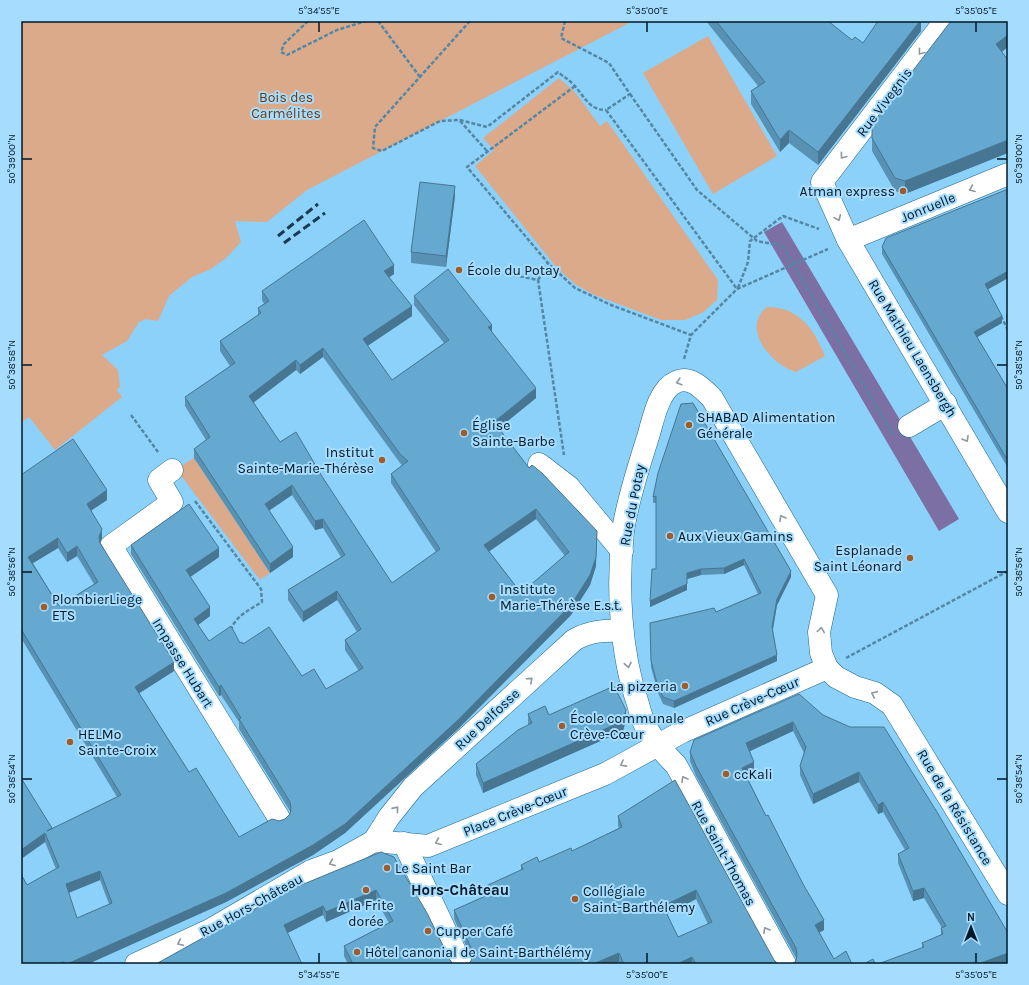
<svg xmlns="http://www.w3.org/2000/svg" width="1029" height="985" font-family="Karla,sans-serif">
  <style>
    .green { fill: #dbaa8a }
    .water { fill: #7c6fa4 }
    .lines { fill: none; stroke-linecap: round; stroke-linejoin: round }
    .minor-casing { stroke: #1f688b; stroke-width: 23 }
    .path { stroke: #5487a5; stroke-width: 2.5; stroke-dasharray: 4 2; stroke-linecap: butt }
    .minor { stroke: #fff; stroke-width: 22 }
    .rail { stroke: #1a3a4e; stroke-width: 3; stroke-dasharray: 8 4; stroke-linecap: butt }
    .path-bridge { stroke: #5487a5; stroke-width: 2.5; stroke-dasharray: 4 2; stroke-linecap: butt }
    .wall { fill: #5791b3; fill-rule: evenodd }
    .shaded-wall { fill: #477692 }
    .building { fill: #65a9d0; stroke: #477692; fill-rule: evenodd }
    .oneway { stroke: #8c979e }
    .ticks { fill: none; stroke: #001827; stroke-width: 1.5 }
    .poi-dot { fill: #9e5c2a; stroke: #a6dcfd; stroke-width: 1.5 }
    .labels { text-anchor: middle; stroke-width: 4; stroke-linejoin: round; paint-order: stroke }
    .park-label { font-size: 14px; fill: #6d3a11; stroke: #a6dcfd }
    .street-label { font-size: 14px; fill: #001827; stroke: #a6dcfd }
    .poi-label { font-size: 14px; fill: #001827; stroke: #a6dcfd; text-anchor: start }
    .neighbourhood-label { font-size: 15px; font-weight: bold; fill: #001827; stroke: #a6dcfd }
    .neatline { fill: none; stroke: #001827; stroke-width: 1.5 }
    .ticks-label { font-size: 10px; text-anchor: middle; fill: #001827 }
  </style>
  <rect width="100%" height="100%" fill="#8cd1f9"/>
  <g class="green">
    <polygon points="21,21 633,21 307,190 267,222 235,221 241,242 226,258 211,269 192,277 169,296 158,321 146,319 139,322 127,341 102,355 118,370 120,387 117,390 122,397 55,450 29,417 21,423"/>
    <polygon points="708,36 777,156 713,194 643,73"/>
    <polygon points="559,78 575,92 600,126 607,121 718,280 717,300 702,313 685,320 661,320 592,294 575,284 557,268 475,166 494,150 483,138"/>
    <path d="M 767,307 C 799,307 814,329 825,356 L 796,372 C 772,365 740,329 767,307 Z"/>
    <polygon points="194,458 270,573 260,580 176,469"/>
  </g>
  <polygon class="water" points="782,222 959,519 939,531 764,232"/>
  <g class="lines">
    <defs>
      <g id="minor">
        <polyline points="945,21 822,182 848,240 1008,512"/>
        <polyline points="848,240 1008,174"/>
        <polyline points="909,426 946,404"/>
        <polyline points="539,464 569,487 622,551"/>
        <polyline points="172,470 159,480 172,502 111,546 279,818"/>
        <path d="M 374,841 L 389,817 L 413,787 L 574,640 C 590,631 604,630 622,631"/>
        <polyline points="404,843 461,964"/>
        <polyline points="136,964 210,930 311,871 338,861 374,841 428,846 605,774 682,732 827,668"/>
        <path d="M 785,964 L 676,765 C 664,753 654,742 646,727 C 642,720 640,712 638,704 C 620,652 617,586 623,531 C 627,503 639,465 648,437 C 653,421 658,390 676,382 C 690,375 703,389 712,398 L 827,595 L 819,632 L 821,653 L 827,668 L 836,677 L 855,687 L 875,693 L 892,705 L 1008,894"/>
      </g>
    </defs>
    <use href="#minor" class="minor-casing"/>
    <g class="path">
      <polyline points="308,21 284,44 281,52 287,55 337,30 366,21"/>
      <polyline points="378,21 420,77"/>
      <path d="M 470,21 L 375,127 L 373,148 L 382,151 L 440,121 L 460,120 L 487,127 L 558,72 C 564,77 569,80 574,85 C 584,96 589,110 606,110"/>
      <polyline points="565,21 561,38 609,63 630,94 606,110 737,289"/>
      <polyline points="575,86 467,167 548,263 575,288 611,305 691,335"/>
      <polyline points="460,121 487,151"/>
      <polyline points="508,274 538,280 564,455"/>
      <polyline points="538,280 548,263"/>
      <polyline points="738,288 748,262 750,241 783,216 819,229"/>
      <polyline points="1001,316 1008,330"/>
      <polyline points="684,359 691,335 737,289 828,249"/>
      <polyline points="131,415 158,452"/>
      <path d="M 195,501 L 261,589 L 262,602 C 251,609 235,616 231,630"/>
      <polyline points="846,658 1008,571"/>
    </g>
    <use href="#minor" class="minor"/>
    <g class="rail">
      <polyline points="278,236 318,204"/>
      <polyline points="284,243 325,213"/>
    </g>
    <polyline class="path-bridge" points="630,94 697,190 757,241 783,246 893,435"/>
  </g>
  <g class="wall">
    <polygon points="706,21 828,21 852,40 863,43 921,21 921,31 818,165 789,143 780,152 751,104 751,91 758,86"/>
    <polygon points="1008,47 1002,52 905,194 895,191 872,151 872,138"/>
    <polygon points="455,196 446,267 411,263 411,252"/>
    <polygon points="882,247 1008,278 988,289 1002,323 977,337 1008,389 1008,468 882,254"/>
    <path d="M 394,274 L 389,277 L 412,316 L 367,346 L 392,380 L 444,343 L 414,305 L 414,296 L 492,332 L 536,398 L 499,428 L 596,566 L 590,585 L 571,615 L 458,729 L 345,833 L 313,855 L 226,902 L 88,964 L 21,964 L 27,885 L 56,869 L 45,842 L 21,859 L 21,778 L 52,829 L 117,797 L 21,638 L 21,475 L 107,500 L 91,511 L 102,538 L 100,542 L 174,671 L 139,693 L 189,772 L 239,837 L 279,821 L 285,819 L 290,814 L 290,811 L 239,729 L 239,722 L 221,695 L 219,696 L 131,554 L 131,545 L 219,557 L 190,577 L 210,616 L 198,625 L 209,641 L 240,643 L 243,644 L 326,689 L 359,671 L 345,650 L 345,640 L 357,632 L 337,600 L 303,622 L 288,600 L 288,590 L 341,557 L 323,528 L 315,530 L 292,495 L 269,511 L 293,557 L 270,573 L 194,458 L 194,449 L 206,440 L 185,406 L 185,397 L 230,366 L 220,351 L 220,341 L 258,315 L 258,308 L 264,304 L 262,300 L 262,291 ZM 323,357 L 400,463 L 402,465 L 391,474 L 391,483 L 436,552 L 392,583 L 280,442 L 253,402 L 296,370 L 300,374 ZM 536,519 L 565,556 L 521,593 L 489,551 ZM 58,548 L 67,562 L 77,556 L 94,584 L 59,606 L 33,563 ZM 100,880 L 109,904 L 77,918 L 68,893 Z"/>
    <polygon points="1008,314 1008,325 1006,322 1006,315"/>
    <polygon points="658,473 791,577 777,605 773,630 777,661 674,708 663,704 658,693 651,667 650,623 716,612 758,594 744,565 724,574 701,575 687,579 687,590 650,607 656,569 656,503 653,503 653,497"/>
    <polygon points="528,714 549,715 626,720 623,731 483,793 476,775 476,764 528,725"/>
    <polygon points="823,715 1003,964 922,948 922,943 941,935 941,928 942,928 924,898 913,901 898,863 898,854 905,850 883,812 878,814 859,782 813,804 800,775 800,766 804,753 793,731 750,751 754,772 746,775 766,816 824,930 819,933 834,959 852,964 796,961 796,958 696,776 690,761 690,752 694,740"/>
    <path d="M 618,816 L 774,960 L 778,964 L 620,964 L 619,962 L 471,961 L 472,959 L 454,919 L 454,910 L 487,896 L 486,886 L 521,870 L 521,865 L 539,862 L 572,851 L 619,828 L 618,826 ZM 696,899 L 708,924 L 678,937 L 667,914 Z"/>
    <polygon points="381,852 450,960 453,964 348,964 344,956 344,946 389,923 376,900 326,922 323,915 156,964"/>
  </g>
  <g class="shaded-wall">
    <polygon points="920,21 921,21 921,31 818,165 818,152"/>
    <polygon points="1008,35 1008,47 996,56 996,44"/>
    <polygon points="789,130 789,143 780,152 780,140"/>
    <polygon points="1008,140 1008,153 905,194 905,181"/>
    <polygon points="455,186 455,196 446,267 446,256"/>
    <polygon points="394,265 394,274 384,281 384,271"/>
    <polygon points="1008,271 1008,278 985,291 985,284"/>
    <polygon points="412,306 412,316 363,349 363,339"/>
    <polygon points="1002,316 1002,323 974,339 974,332"/>
    <polygon points="492,325 492,334 488,327"/>
    <polygon points="323,348 323,357 300,374 300,365"/>
    <polygon points="296,360 296,370 249,406 249,396"/>
    <polygon points="536,388 536,398 494,432 494,422"/>
    <polygon points="292,485 292,495 265,513 265,504"/>
    <polygon points="107,490 107,500 87,513 87,504"/>
    <polygon points="536,509 536,519 484,555 484,545"/>
    <polygon points="323,519 323,528 315,530 315,521"/>
    <polygon points="102,529 102,538 99,546 99,537"/>
    <polygon points="597,531 596,566 590,585 571,615 458,729 345,833 313,855 226,902 88,964 67,964 226,893"/>
    <polygon points="58,538 58,548 28,566 28,557"/>
    <polygon points="77,546 77,556 67,562 67,553"/>
    <polygon points="293,547 293,557 270,573 270,564"/>
    <polygon points="219,548 219,557 186,580 186,570"/>
    <polygon points="744,559 744,565 724,574 724,568"/>
    <polygon points="701,569 701,575 687,579 687,573"/>
    <polygon points="791,571 791,577 777,605 772,633 772,627 777,599"/>
    <polygon points="687,584 687,590 650,607 650,601"/>
    <polygon points="337,591 337,600 303,622 303,612"/>
    <polygon points="210,607 210,616 194,628 194,619"/>
    <polygon points="777,655 777,661 674,708 674,701"/>
    <polygon points="174,662 174,671 135,696 135,687"/>
    <polygon points="221,685 221,695 219,696 219,687"/>
    <polygon points="626,710 626,720 623,731 483,793 483,783"/>
    <polygon points="793,722 793,731 746,753 746,743"/>
    <polygon points="754,762 754,772 742,777 742,768"/>
    <polygon points="859,772 859,782 813,804 813,794"/>
    <polygon points="883,802 883,812 878,814 878,805"/>
    <polygon points="45,833 45,842 21,859 21,850"/>
    <polygon points="100,871 100,880 66,894 66,884"/>
    <polygon points="924,888 924,898 913,901 913,891"/>
    <polygon points="376,890 376,900 326,922 326,912"/>
    <polygon points="696,890 696,899 663,916 663,906"/>
    <polygon points="323,906 323,915 284,935 284,925"/>
    <polygon points="824,920 824,930 815,935 815,925"/>
    <polygon points="619,953 619,962 615,964 593,964"/>
    <polygon points="1008,953 1008,962 1003,964 978,964"/>
    <polygon points="692,957 692,964 677,964"/>
  </g>
  <g class="building">
    <polygon points="716,21 828,21 852,40 855,37 863,43 878,21 920,21 818,152 789,130 780,140 751,91 765,82"/>
    <polygon points="951,21 1008,21 1008,35 996,44 1008,60 1008,140 905,181 895,178 872,138 872,124"/>
    <polygon points="420,182 455,186 446,256 411,252"/>
    <polygon points="1008,189 1008,271 985,284 1002,316 974,332 1008,389 1008,461 882,247 886,238"/>
    <path d="M 364,220 L 394,265 L 384,271 L 412,306 L 363,339 L 392,380 L 449,340 L 414,296 L 448,269 L 492,325 L 488,327 L 536,388 L 494,422 L 529,468 L 532,465 L 542,473 L 597,531 L 596,557 L 590,575 L 571,605 L 458,720 L 345,824 L 313,845 L 226,893 L 67,964 L 63,962 L 59,964 L 21,964 L 21,874 L 27,885 L 59,867 L 45,833 L 21,850 L 21,778 L 52,828 L 47,831 L 121,795 L 21,629 L 21,475 L 73,439 L 107,490 L 87,504 L 102,529 L 99,537 L 100,543 L 174,662 L 135,687 L 189,772 L 196,768 L 239,837 L 272,819 L 279,821 L 285,819 L 290,814 L 291,808 L 290,802 L 239,719 L 241,718 L 221,685 L 219,687 L 131,545 L 189,504 L 219,548 L 186,570 L 210,607 L 194,619 L 209,641 L 231,626 L 240,643 L 242,642 L 243,644 L 269,627 L 302,676 L 314,669 L 326,689 L 363,668 L 345,640 L 361,629 L 337,591 L 303,612 L 288,590 L 345,555 L 323,519 L 315,521 L 292,485 L 265,504 L 293,547 L 270,564 L 194,449 L 210,437 L 185,397 L 235,363 L 220,341 L 261,313 L 258,308 L 269,301 L 262,291 ZM 323,348 L 400,454 L 408,461 L 391,474 L 440,549 L 392,583 L 323,478 L 296,432 L 280,442 L 249,396 L 296,360 L 300,365 ZM 536,509 L 569,552 L 521,593 L 484,545 ZM 58,538 L 67,553 L 77,546 L 98,582 L 59,606 L 28,557 ZM 100,871 L 112,903 L 77,918 L 66,884 Z"/>
    <polygon points="693,403 791,571 777,599 772,627 777,655 674,701 663,697 658,687 651,661 650,623 714,608 716,612 761,593 744,559 724,568 701,569 687,573 687,584 650,601 652,569 656,569 656,496 653,497 658,473 681,404"/>
    <polygon points="614,686 626,710 623,721 483,783 476,764 518,730 532,723 528,714 545,706 549,715"/>
    <polygon points="799,694 823,715 850,727 884,727 937,812 1008,933 1008,953 978,964 878,964 924,947 922,943 943,934 941,928 946,926 924,888 913,891 898,854 909,848 883,802 878,805 859,772 813,794 800,766 806,747 793,722 746,743 754,762 742,768 766,816 768,815 803,884 824,920 815,925 834,959 846,951 852,964 792,964 796,961 797,954 796,948 696,766 690,752 694,740"/>
    <path d="M 675,780 L 774,960 L 778,964 L 696,964 L 692,957 L 677,964 L 624,964 L 619,953 L 593,964 L 468,964 L 471,961 L 473,955 L 472,950 L 454,910 L 490,894 L 486,886 L 523,869 L 521,865 L 537,857 L 539,862 L 571,848 L 572,851 L 622,827 L 618,816 ZM 696,890 L 712,922 L 678,937 L 663,906 Z"/>
    <polygon points="381,852 394,857 427,913 450,960 453,964 353,964 344,946 393,921 376,890 326,912 323,906 284,925 302,964 156,964 287,891"/>
    <polygon points="873,959 875,964 864,964"/>
  </g>
  <defs><path id="oneway-chevron" d="M-2-3.5L2.5 0L-2 3.5" fill="none" stroke-width="1.6" stroke-linecap="round" stroke-linejoin="round"/></defs>
  <g class="oneway">
    <use href="#oneway-chevron" transform="translate(921 52) rotate(128)"/>
    <use href="#oneway-chevron" transform="translate(843 156) rotate(127)"/>
    <use href="#oneway-chevron" transform="translate(972 189) rotate(158)"/>
    <use href="#oneway-chevron" transform="translate(838 218) rotate(66)"/>
    <use href="#oneway-chevron" transform="translate(679 382) rotate(164)"/>
    <use href="#oneway-chevron" transform="translate(966 439) rotate(60)"/>
    <use href="#oneway-chevron" transform="translate(782 518) rotate(-120)"/>
    <use href="#oneway-chevron" transform="translate(821 630) rotate(-82)"/>
    <use href="#oneway-chevron" transform="translate(628 665) rotate(79)"/>
    <use href="#oneway-chevron" transform="translate(530 680) rotate(-42)"/>
    <use href="#oneway-chevron" transform="translate(874 694) rotate(-155)"/>
    <use href="#oneway-chevron" transform="translate(623 764) rotate(151)"/>
    <use href="#oneway-chevron" transform="translate(684 779) rotate(-119)"/>
    <use href="#oneway-chevron" transform="translate(396 809) rotate(-51)"/>
    <use href="#oneway-chevron" transform="translate(438 842) rotate(158)"/>
    <use href="#oneway-chevron" transform="translate(332 863) rotate(158)"/>
    <use href="#oneway-chevron" transform="translate(766 930) rotate(-119)"/>
    <use href="#oneway-chevron" transform="translate(180 943) rotate(155)"/>
  </g>
  <path class="ticks" d="M 319,22 L 319,32M 647,22 L 647,32M 976,22 L 976,32M 22,159 L 32,159M 997,159 L 1007,159M 22,365 L 32,365M 997,365 L 1007,365M 22,572 L 32,572M 997,572 L 1007,572M 22,779 L 32,779M 997,779 L 1007,779M 319,953 L 319,963M 647,953 L 647,963M 976,953 L 976,963"/>
  <g class="poi-dot">
    <circle cx="903" cy="191" r="4"/>
    <circle cx="459" cy="270" r="4"/>
    <circle cx="689" cy="425" r="4"/>
    <circle cx="464" cy="433" r="4"/>
    <circle cx="382" cy="460" r="4"/>
    <circle cx="670" cy="536" r="4"/>
    <circle cx="910" cy="558" r="4"/>
    <circle cx="492" cy="597" r="4"/>
    <circle cx="44" cy="607" r="4"/>
    <circle cx="685" cy="686" r="4"/>
    <circle cx="562" cy="726" r="4"/>
    <circle cx="70" cy="742" r="4"/>
    <circle cx="726" cy="774" r="4"/>
    <circle cx="387" cy="868" r="4"/>
    <circle cx="366" cy="890" r="4"/>
    <circle cx="575" cy="899" r="4"/>
    <circle cx="428" cy="931" r="4"/>
    <circle cx="357" cy="952" r="4"/>
  </g>
  <g class="labels">
    <g class="park-label">
      <text x="286" y="102">Bois des<tspan x="286" dy="16">Carmélites</tspan></text>
    </g>
    <g class="street-label">
      <text transform="translate(884 102) rotate(-53)" y="5">Rue Vivegnis</text>
      <text transform="translate(928 207) rotate(-22)" y="5">Jonruelle</text>
      <text transform="translate(913 348) rotate(59)" y="5">Rue Mathieu Laensbergh</text>
      <text transform="translate(632 505) rotate(-79)" y="5">Rue du Potay</text>
      <text transform="translate(183 663) rotate(58)" y="5">Impasse Hubart</text>
      <text transform="translate(752 701) rotate(-24)" y="5">Rue Crève-Cœur</text>
      <text transform="translate(487 719) rotate(-43)" y="5">Rue Delfosse</text>
      <text transform="translate(955 807) rotate(59)" y="5">Rue de la Résistance</text>
      <text transform="translate(515 811) rotate(-22)" y="5">Place Crève-Cœur</text>
      <text transform="translate(724 853) rotate(61)" y="5">Rue Saint-Thomas</text>
      <text transform="translate(251 905) rotate(-29)" y="5">Rue Hors-Château</text>
    </g>
    <g class="poi-label">
      <text x="895" y="196" text-anchor="end">Atman express</text>
      <text x="467" y="275">École du Potay</text>
      <text x="697" y="422">SHABAD Alimentation<tspan x="697" dy="16">Générale</tspan></text>
      <text x="472" y="430">Église<tspan x="472" dy="16">Sainte-Barbe</tspan></text>
      <text x="374" y="457" text-anchor="end">Institut<tspan x="374" dy="16">Sainte-Marie-Thérèse</tspan></text>
      <text x="678" y="541">Aux Vieux Gamins</text>
      <text x="902" y="555" text-anchor="end">Esplanade<tspan x="902" dy="16">Saint Léonard</tspan></text>
      <text x="500" y="594">Institute<tspan x="500" dy="16">Marie-Thérèse E.s.t.</tspan></text>
      <text x="52" y="604">PlombierLiege<tspan x="52" dy="16">ETS</tspan></text>
      <text x="677" y="691" text-anchor="end">La pizzeria</text>
      <text x="570" y="723">École communale<tspan x="570" dy="16">Crève-Cœur</tspan></text>
      <text x="78" y="739">HELMo<tspan x="78" dy="16">Sainte-Croix</tspan></text>
      <text x="734" y="779">ccKali</text>
      <text x="395" y="873">Le Saint Bar</text>
      <text x="583" y="896">Collégiale<tspan x="583" dy="16">Saint-Barthélemy</tspan></text>
      <text x="366" y="910" text-anchor="middle">A la Frite<tspan x="366" dy="16">dorée</tspan></text>
      <text x="436" y="936">Cupper Café</text>
      <text x="365" y="957">Hôtel canonial de Saint-Barthélémy</text>
    </g>
    <g class="neighbourhood-label">
      <text x="460" y="895">Hors-Château</text>
    </g>
  </g>
  <rect width="1029" height="985" fill="none" stroke="#a6dcfd" stroke-width="44"/>
  <g transform="translate(971 927)" stroke="#a6dcfd" stroke-width="3" paint-order="stroke">
  <path d="M0-3L7 15L0 10L-7 15Z" fill="#001827"/>
  <text y="-6" font-size="11" font-weight="bold" text-anchor="middle" fill="#001827">N</text>
  </g>
  <rect x="22" y="22" width="985" height="941" class="neatline"/>
  <g class="ticks-label">
    <text x="319" y="14">5°34'55"E</text>
    <text x="647" y="14">5°35'00"E</text>
    <text x="976" y="14">5°35'05"E</text>
    <text transform="translate(11 159) rotate(-90)" y="4">50°39'00"N</text>
    <text transform="translate(1018 159) rotate(-90)" y="4">50°39'00"N</text>
    <text transform="translate(11 365) rotate(-90)" y="4">50°38'58"N</text>
    <text transform="translate(1018 365) rotate(-90)" y="4">50°38'58"N</text>
    <text transform="translate(11 572) rotate(-90)" y="4">50°38'56"N</text>
    <text transform="translate(1018 572) rotate(-90)" y="4">50°38'56"N</text>
    <text transform="translate(11 779) rotate(-90)" y="4">50°38'54"N</text>
    <text transform="translate(1018 779) rotate(-90)" y="4">50°38'54"N</text>
    <text x="319" y="978">5°34'55"E</text>
    <text x="647" y="978">5°35'00"E</text>
    <text x="976" y="978">5°35'05"E</text>
  </g>
</svg>
